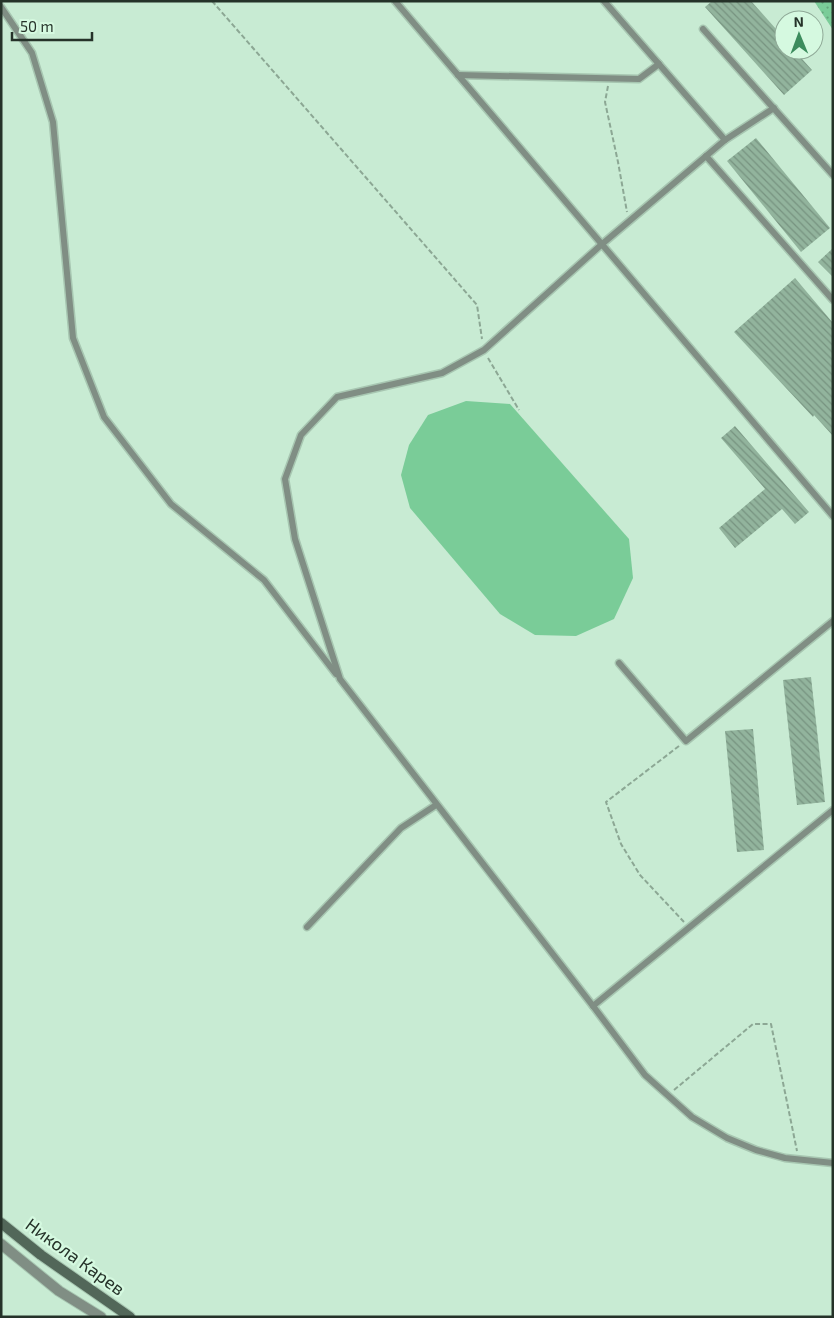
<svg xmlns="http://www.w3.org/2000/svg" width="834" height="1318" font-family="'Exo 2',sans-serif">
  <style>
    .green { fill: url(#green-dots) }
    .pitch { fill: #7acc98 }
    .building { fill: url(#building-back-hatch) }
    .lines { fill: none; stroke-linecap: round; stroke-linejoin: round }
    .lane-casing { stroke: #a7c6b1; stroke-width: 9 }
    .street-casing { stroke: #a7c6b1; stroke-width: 12 }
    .secondary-casing { stroke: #a7c6b1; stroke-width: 12 }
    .path { stroke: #8ca794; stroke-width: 2; stroke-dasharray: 5 2.5; stroke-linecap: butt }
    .lane { stroke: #808e84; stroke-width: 6 }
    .street { stroke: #808e84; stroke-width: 10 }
    .secondary { stroke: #526759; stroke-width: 10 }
    .labels { text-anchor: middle; stroke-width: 4.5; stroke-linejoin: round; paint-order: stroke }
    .street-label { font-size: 18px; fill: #253229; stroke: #d5f9e0 }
  </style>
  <defs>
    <pattern id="green-dots" width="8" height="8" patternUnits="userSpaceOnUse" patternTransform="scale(1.25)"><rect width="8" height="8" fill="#7acc98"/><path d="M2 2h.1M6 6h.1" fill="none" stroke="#64a67c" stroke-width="1.8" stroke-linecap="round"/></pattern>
    <pattern id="building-back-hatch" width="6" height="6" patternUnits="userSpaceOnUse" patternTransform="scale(1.25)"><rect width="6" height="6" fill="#92b49d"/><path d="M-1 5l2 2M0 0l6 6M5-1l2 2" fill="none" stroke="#779380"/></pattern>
  </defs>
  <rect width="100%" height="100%" fill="#c8ebd3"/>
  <polygon class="green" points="814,1 833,1 833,30"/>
  <polygon class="pitch" points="466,401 510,404 629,539 633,578 614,619 576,636 535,635 500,614 410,508 401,475 409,445 428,415"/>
  <g class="building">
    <polygon points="712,1 751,1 784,38 784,50 794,50 812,70 784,95 705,7"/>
    <polygon points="756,138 830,228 801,252 727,161"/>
    <polygon points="833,248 833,277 818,262"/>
    <polygon points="795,278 833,323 833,436 814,415 813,417 734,332"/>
    <polygon points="735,426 809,512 795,524 782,509 735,548 719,528 765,489 721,438"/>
    <polygon points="811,677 825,802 797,805 783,680"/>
    <polygon points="753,729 764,850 737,852 725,731"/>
  </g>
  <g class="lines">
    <defs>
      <g id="lane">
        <polyline points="395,1 833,516"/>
        <polyline points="604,1 725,140"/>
        <polyline points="1,7 32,53 53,122 73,338 104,417 171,504 264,580 336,674"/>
        <polyline points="703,29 833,175"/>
        <polyline points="458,75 639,79 659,64"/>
        <polyline points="774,108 725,140 601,245 484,350 442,373 337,397 301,435 285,479 295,539 340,679 593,1006 645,1075 692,1117 727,1138 756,1150 785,1158 833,1163"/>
        <polyline points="706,156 833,300"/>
        <polyline points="619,663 686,741 833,621"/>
        <polyline points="307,927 401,828 436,805"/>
        <polyline points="593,1006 833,810"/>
      </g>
      <polyline id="street" points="1,1244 59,1291 101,1317"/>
      <polyline id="secondary" points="1,1223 41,1255 130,1317"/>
    </defs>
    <use href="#lane" class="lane-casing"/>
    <use href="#street" class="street-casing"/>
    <use href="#secondary" class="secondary-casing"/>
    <g class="path">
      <polyline points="212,1 477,305 482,339"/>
      <polyline points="608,86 605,102 618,162 627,212"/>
      <polyline points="488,358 519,410"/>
      <polyline points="679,746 606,802 621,844 640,875 684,922"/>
      <polyline points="674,1090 753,1024 771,1024 797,1151"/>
    </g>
    <use href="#lane" class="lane"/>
    <use href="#street" class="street"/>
    <use href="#secondary" class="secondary"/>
  </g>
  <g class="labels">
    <g class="street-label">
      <text transform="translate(75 1257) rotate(36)" y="6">Никола Карев</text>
    </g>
  </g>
  <rect width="834" height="1318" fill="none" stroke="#253229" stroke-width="5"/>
  <g transform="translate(799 35) rotate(359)"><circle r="24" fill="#d5f9e0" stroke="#8fa997"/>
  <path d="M0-4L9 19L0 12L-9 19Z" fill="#3c8c5d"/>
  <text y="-8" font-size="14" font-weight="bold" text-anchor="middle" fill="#253229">N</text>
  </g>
  <path d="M12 32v8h80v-8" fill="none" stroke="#253229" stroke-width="2.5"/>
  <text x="20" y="32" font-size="15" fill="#253229" stroke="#d5f9e0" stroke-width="4" paint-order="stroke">50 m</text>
</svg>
